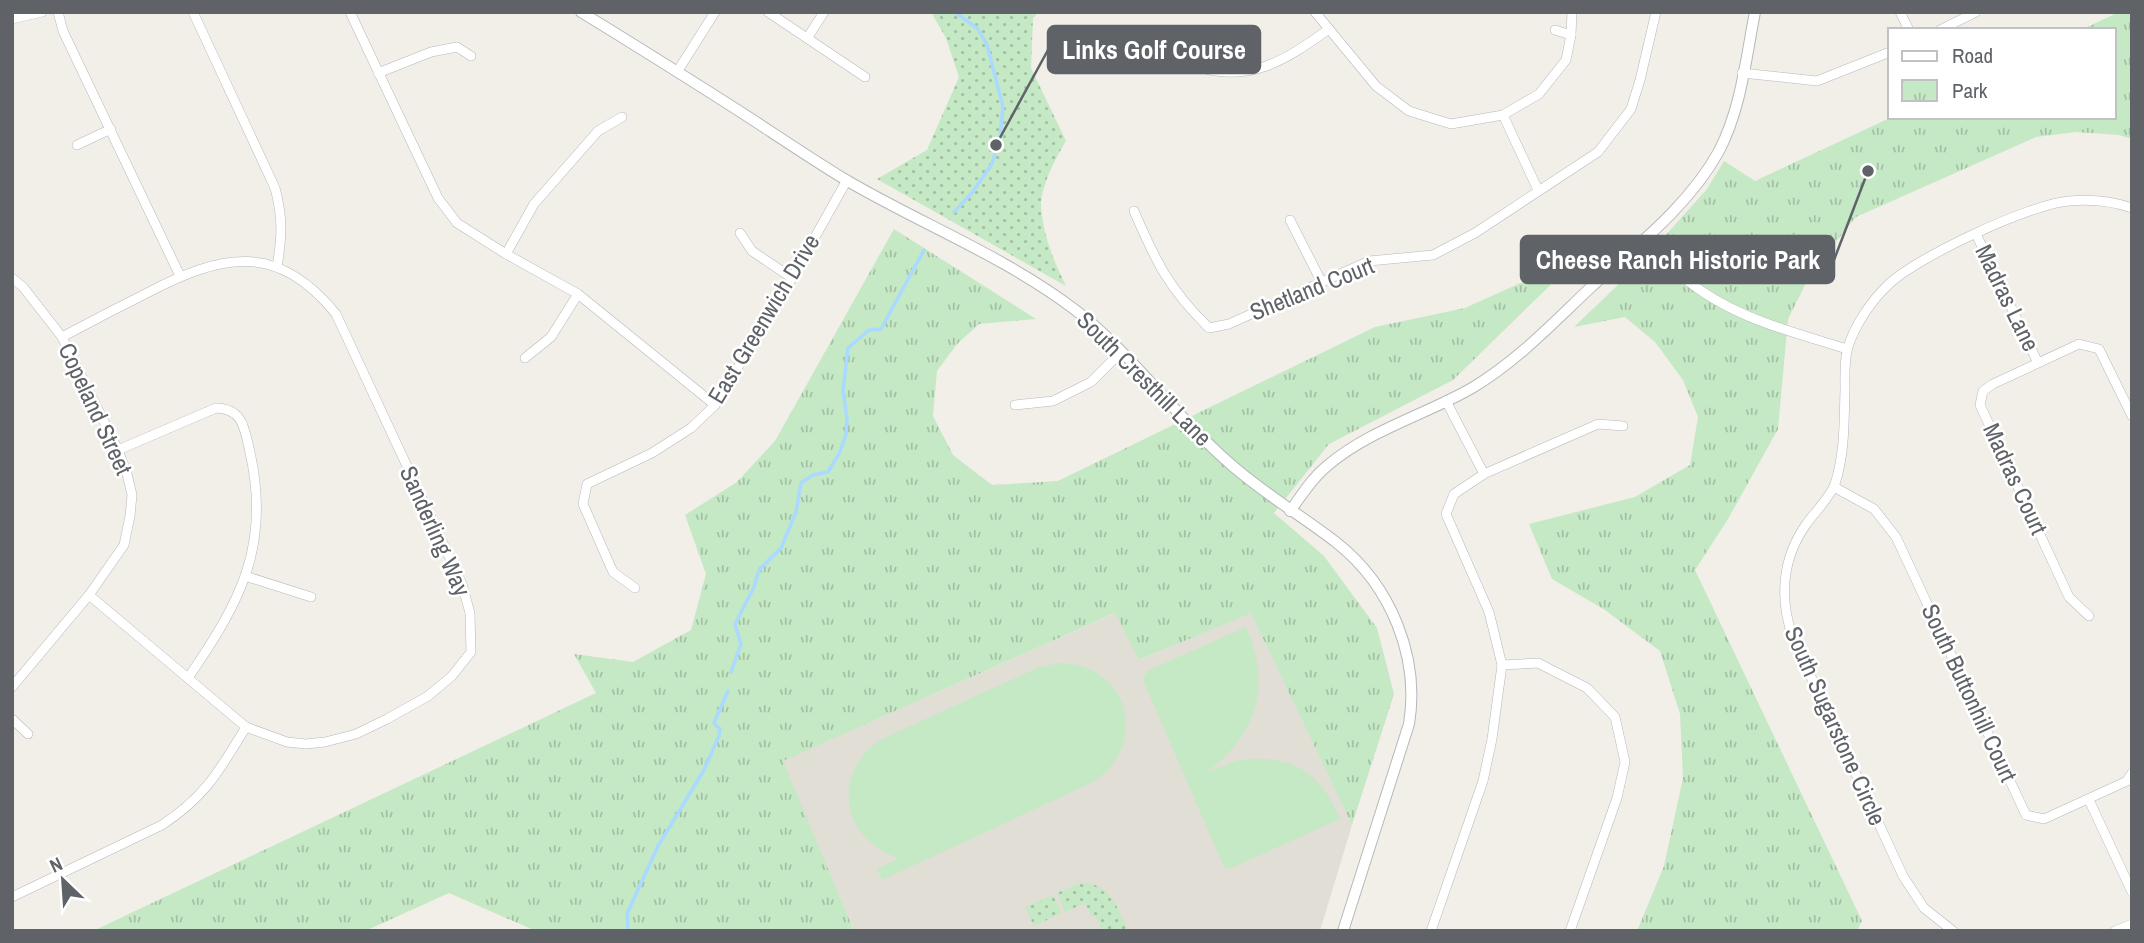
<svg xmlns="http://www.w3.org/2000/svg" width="2144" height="943" font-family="'Archivo Narrow',sans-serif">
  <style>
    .education { fill: #e1ded6 }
    .grass { fill: url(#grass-dots) }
    .park { fill: url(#park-tufts) }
    .pitch { fill: #c5e8c5 }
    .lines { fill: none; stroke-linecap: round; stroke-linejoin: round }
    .stream { stroke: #aadaff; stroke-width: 3.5 }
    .minor-casing { stroke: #b5b8bc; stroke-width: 10 }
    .tertiary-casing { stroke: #b5b8bc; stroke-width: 12 }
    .minor { stroke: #fff; stroke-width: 9 }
    .tertiary { stroke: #fff; stroke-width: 10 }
    .labels { text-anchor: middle; stroke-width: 5; stroke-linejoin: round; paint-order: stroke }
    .street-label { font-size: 24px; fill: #5f6368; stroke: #fff }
    .leader { fill: none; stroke: #5f6368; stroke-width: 2.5 }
    .callout-dot { fill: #5f6368; stroke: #fff; stroke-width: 2.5 }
    .callout { fill: #5f6368; stroke: #5f6368; stroke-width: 2.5 }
    .callout-label { font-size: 26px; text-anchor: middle; font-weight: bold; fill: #fff }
  </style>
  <defs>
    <pattern id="grass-dots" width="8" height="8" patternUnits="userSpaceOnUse" patternTransform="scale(1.75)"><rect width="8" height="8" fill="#c5e8c5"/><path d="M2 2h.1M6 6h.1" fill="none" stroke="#a3c0a4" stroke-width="1.8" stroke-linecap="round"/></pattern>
    <pattern id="park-tufts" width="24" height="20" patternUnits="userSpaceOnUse" patternTransform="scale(1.75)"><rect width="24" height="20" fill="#c5e8c5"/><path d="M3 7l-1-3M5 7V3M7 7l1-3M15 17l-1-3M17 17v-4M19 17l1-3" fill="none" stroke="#a3c0a4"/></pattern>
  </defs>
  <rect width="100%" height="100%" fill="#f1efe8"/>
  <polygon class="education" points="1251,612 1352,825 1320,931 854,931 782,761 1116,613 1140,660"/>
  <g class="grass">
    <path d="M 931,12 L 1039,12 L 1033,18 L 1031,68 L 1066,141 C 1056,157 1040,188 1041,207 C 1043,235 1054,262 1066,286 L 877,179 L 927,150 L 959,77 L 946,38 Z"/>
    <path d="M 1081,883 C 1109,883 1116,904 1126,926 L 1125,931 L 1102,931 L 1096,916 L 1092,917 L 1085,903 L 1065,912 L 1057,893 Z"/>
    <polygon points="1053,895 1062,913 1034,926 1025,907"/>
  </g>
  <g class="park">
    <polygon points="2119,12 2132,12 2132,139 2119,135 2076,132 2036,137 1856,217 1812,271 1788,319 1778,429 1728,519 1695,570 1862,921 1857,931 1637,931 1664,866 1683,778 1680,714 1660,651 1605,610 1552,579 1529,524 1635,497 1690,465 1698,417 1683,380 1655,342 1625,317 1574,327 1643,261 1668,243 1665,236 1707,189 1724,161 1755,181 1892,117 2114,117 2114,30 2081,30"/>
    <polygon points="894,229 1036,319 979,324 957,344 937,371 933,416 953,455 992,485 1058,481 1375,327 1465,308 1580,256 1453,380 1329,444 1274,513 1324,556 1377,628 1394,694 1352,825 1251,613 1139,660 1115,613 783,761 854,931 536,931 449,893 365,931 93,931 596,693 574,654 633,662 691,630 706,574 685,515 737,482 775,441"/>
  </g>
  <g class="pitch">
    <path d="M 1246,627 C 1272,685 1257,735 1207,772 C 1220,768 1234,760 1248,759 C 1298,757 1321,775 1340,819 L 1229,869 L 1224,867 L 1143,680 L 1147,671 Z"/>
    <path d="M 1060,663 C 1130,664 1151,747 1091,783 L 882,880 L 877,869 L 899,858 C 842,840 830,775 880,740 L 1037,668 Z"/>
  </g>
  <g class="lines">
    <g class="stream">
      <polyline points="954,212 972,193 992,164 1000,137 1003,107 987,45 978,29 955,12"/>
      <polyline points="731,672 741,644 735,624 754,587 759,570 781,548 796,512 801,483 813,475 828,472 839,454 846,435 847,418 843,391 848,348 869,330 881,329 924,250"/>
      <polyline points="628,931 627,914 641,883 658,846 704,770 719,736 720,729 714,723 728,691"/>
    </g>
    <defs>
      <g id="minor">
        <polyline points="58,12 63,31 180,276"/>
        <path d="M 193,12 L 275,188 C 283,218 282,237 277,267"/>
        <polyline points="350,12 438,198 457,223 506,254 578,294 715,405"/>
        <polyline points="768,12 865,77"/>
        <polyline points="1315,12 1376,86 1409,111 1451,124 1503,115 1539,94 1566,60 1571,35 1572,12"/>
        <polyline points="1900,12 1909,30"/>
        <polyline points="12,19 42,12"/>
        <polyline points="1555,30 1571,35"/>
        <polyline points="1940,30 1976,12"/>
        <polyline points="808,37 824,12"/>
        <path d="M 1110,48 C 1120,46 1133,41 1142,42 C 1156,43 1177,60 1191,65 C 1249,85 1284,61 1329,29"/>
        <polyline points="677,72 715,12"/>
        <polyline points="378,73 431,52 457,47 471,56"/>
        <polyline points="1742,73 1817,81 1890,52"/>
        <polyline points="1503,115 1538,190"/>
        <polyline points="77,145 111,129"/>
        <path d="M 1134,211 C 1156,262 1169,289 1209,328 L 1229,324 L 1369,261 L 1433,255 L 1475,233 L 1598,152 L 1631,109 L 1640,80 L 1656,12"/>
        <polyline points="1290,220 1321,281"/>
        <polyline points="740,233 752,251 792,278"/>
        <polyline points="1976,234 2038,363"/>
        <path d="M 1648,236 C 1659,249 1669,266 1683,277 C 1730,317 1789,331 1847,349"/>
        <polyline points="506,254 534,204 598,131 622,117"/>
        <polyline points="12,278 23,287 62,337 118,450 127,474 132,495 130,516 124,545 89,595 12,687"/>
        <path d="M 62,337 C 90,322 119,307 147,293 C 222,254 277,241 336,314 L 462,584 L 470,613 L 471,652 L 452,676 L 428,696 L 387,719 L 356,734 L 325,742 L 306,744 L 287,742 L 246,727 L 89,595"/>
        <polyline points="525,358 551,337 578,294"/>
        <polyline points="1446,401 1484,474"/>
        <polyline points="1015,405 1053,401 1091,382 1121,352"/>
        <path d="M 118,450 L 216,408 C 242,409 244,426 249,448 C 272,544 241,601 188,678"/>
        <polyline points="1834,487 1874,509 1896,537 2026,815 2044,819 2127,781 2132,773"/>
        <polyline points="245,576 311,597"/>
        <polyline points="635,588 613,572 583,504 587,484 652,453 691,428 715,405 792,278 847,180"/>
        <polyline points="2089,616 2069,597 1980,405 1983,391 1993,384 2079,344 2099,349 2132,416"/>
        <polyline points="1502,665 1538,663 1587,688 1615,717 1625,762 1617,798 1570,931"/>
        <polyline points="12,719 28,734"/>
        <polyline points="2089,800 2132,892"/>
        <path d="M 12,897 L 162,825 C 206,796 219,771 246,727"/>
        <polyline points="1431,931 1483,781 1492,739 1502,665 1489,612 1446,514 1454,494 1484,474 1598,424 1623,426"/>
        <path d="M 1953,931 L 1924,908 L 1903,876 L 1793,638 C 1779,598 1782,558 1807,523 C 1816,511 1830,497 1835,484 C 1845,453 1844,421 1845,389 C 1845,376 1844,360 1848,347 C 1855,325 1871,301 1888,285 C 1915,258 2030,204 2069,201 C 2090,199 2112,201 2132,208"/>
        <polyline points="2115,931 2132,924"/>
      </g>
      <g id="tertiary">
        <path d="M 581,12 C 638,47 694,82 750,118 C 782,139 813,160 846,180 C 921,224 1004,256 1074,309 C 1130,351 1174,415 1227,461 C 1261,492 1301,515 1337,543 C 1391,586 1420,657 1409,724 L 1343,931"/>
        <path d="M 1290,511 C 1302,495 1312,478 1327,466 C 1369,430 1425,415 1472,388 C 1516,362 1552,324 1589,289 C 1635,247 1689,206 1719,151 C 1741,109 1746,58 1755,12"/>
      </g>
    </defs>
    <use href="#minor" class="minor-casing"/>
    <use href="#tertiary" class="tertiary-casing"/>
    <use href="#minor" class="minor"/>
    <use href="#tertiary" class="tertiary"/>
  </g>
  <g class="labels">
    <g class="street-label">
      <text transform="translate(1312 289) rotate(-22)" y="8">Shetland Court</text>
      <text transform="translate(2007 298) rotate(64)" y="8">Madras Lane</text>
      <text transform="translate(764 319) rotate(-59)" y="8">East Greenwich Drive</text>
      <text transform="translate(1144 379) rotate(45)" y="8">South Cresthill Lane</text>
      <text transform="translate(95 409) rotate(65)" y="8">Copeland Street</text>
      <text transform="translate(2015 479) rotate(65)" y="8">Madras Court</text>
      <text transform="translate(435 531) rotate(66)" y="8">Sanderling Way</text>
      <text transform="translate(1969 693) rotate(65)" y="8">South Buttonhill Court</text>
      <text transform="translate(1835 726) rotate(66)" y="8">South Sugarstone Circle</text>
    </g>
  </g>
  <path class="leader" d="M996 145L1048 50M1868 171L1834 260"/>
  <g class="callout-dot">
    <circle cx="996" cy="145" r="7"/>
    <circle cx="1868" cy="171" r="7"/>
  </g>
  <g class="callout">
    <rect x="1048" y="26" width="212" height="47" rx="7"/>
    <rect x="1521" y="236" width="313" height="47" rx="7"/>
  </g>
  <g class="callout-label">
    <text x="1154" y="59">Links Golf Course</text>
    <text x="1678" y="269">Cheese Ranch Historic Park</text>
  </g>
  <rect width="2144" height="943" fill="none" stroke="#5f6368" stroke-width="28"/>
  <rect x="1888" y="28" width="228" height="91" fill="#ffffff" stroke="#bfc1c3" stroke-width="2"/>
  <rect x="1902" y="51" width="35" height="10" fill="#ffffff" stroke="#bfc1c3" stroke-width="2"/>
  <text x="1952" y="63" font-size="21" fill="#5f6368">Road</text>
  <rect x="1902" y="80" width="35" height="21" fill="url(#park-tufts)" stroke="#bfc1c3" stroke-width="2"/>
  <text x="1952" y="98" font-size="21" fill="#5f6368">Park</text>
  <g transform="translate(63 880) rotate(335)" stroke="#ffffff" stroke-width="5" paint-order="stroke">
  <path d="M0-5L12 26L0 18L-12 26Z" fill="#5f6368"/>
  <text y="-10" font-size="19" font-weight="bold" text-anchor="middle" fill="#5f6368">N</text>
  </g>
</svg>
